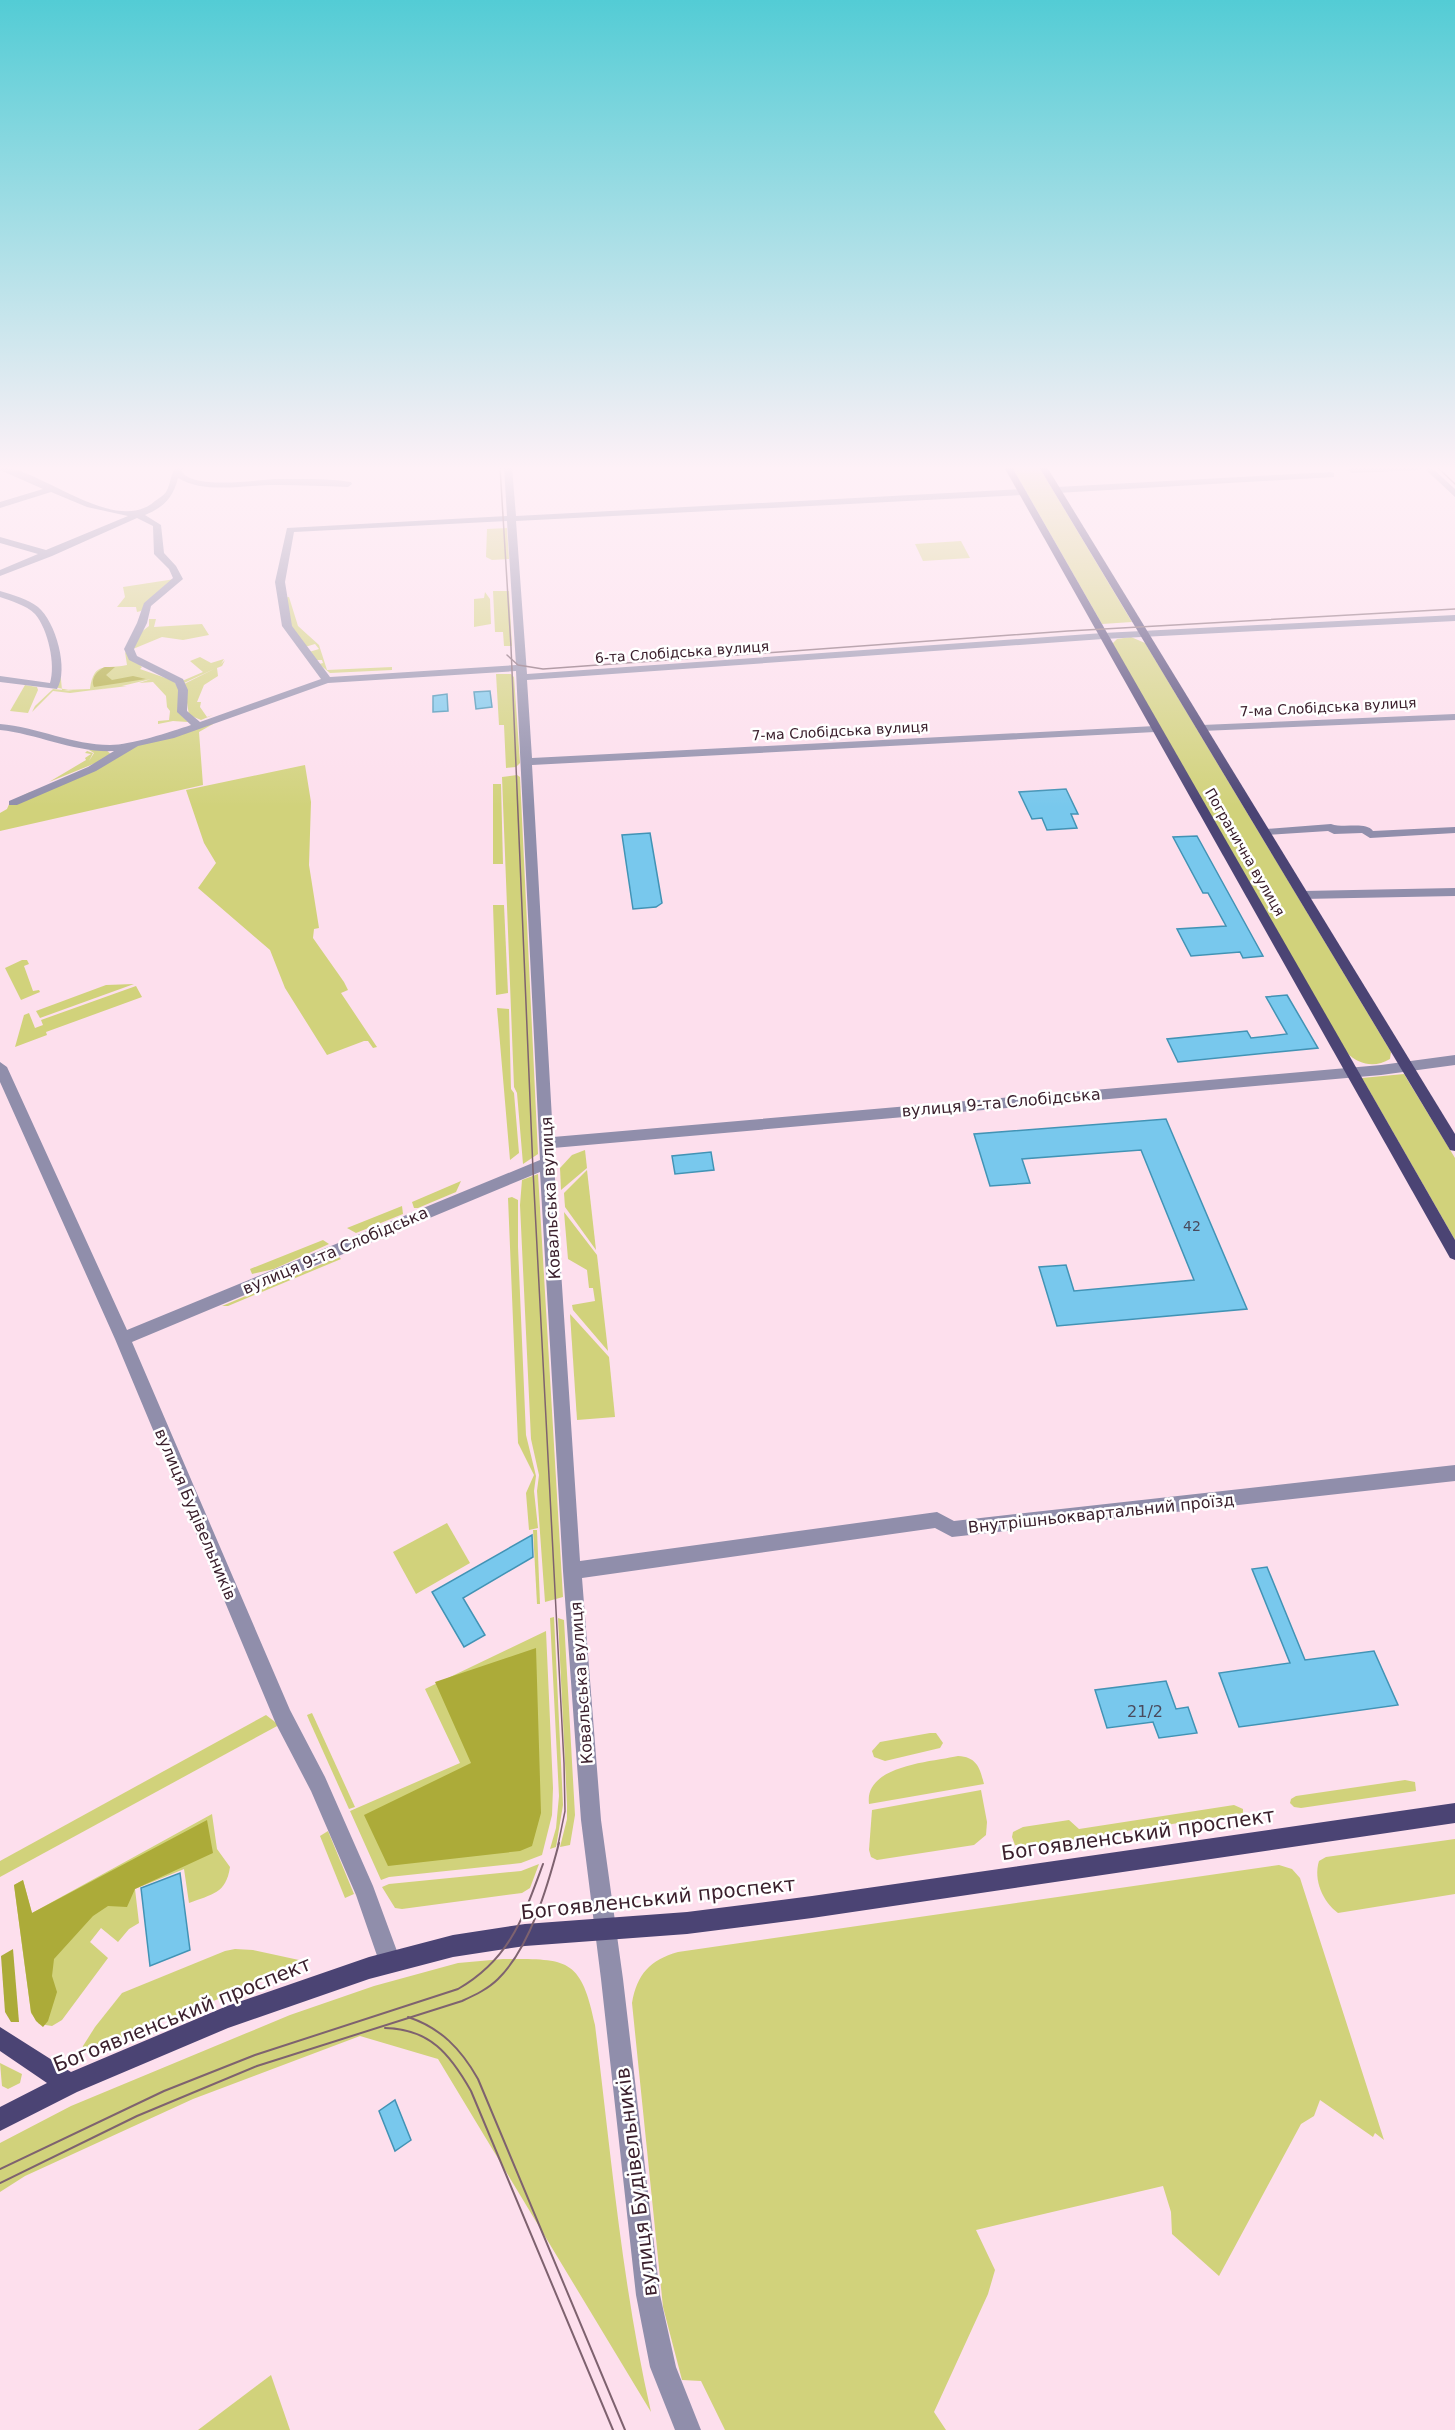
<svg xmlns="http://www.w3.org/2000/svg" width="1455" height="2430" font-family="'DejaVu Sans',sans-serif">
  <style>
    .green { fill: #d1d27b }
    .forest { fill: #acab39 }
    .building { fill: #78c8ed; stroke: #4293b5; stroke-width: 1.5 }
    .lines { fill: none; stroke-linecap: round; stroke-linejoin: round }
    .minor { fill: #908eab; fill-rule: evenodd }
    .major { fill: #4b4474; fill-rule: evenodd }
    .tram-far1 { stroke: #7e626f; stroke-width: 1.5 }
    .tram { stroke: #7e626f; stroke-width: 2 }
    .labels { text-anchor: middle; stroke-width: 5; stroke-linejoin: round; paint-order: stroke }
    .far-street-label { font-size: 14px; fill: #3b202d; stroke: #fff }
    .number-label { font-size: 14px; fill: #4a4a5d }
    .street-label { font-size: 16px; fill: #3b202d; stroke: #fff }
    .near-number-label { font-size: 16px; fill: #4a4a5d }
    .near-street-label { font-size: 20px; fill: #3b202d; stroke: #fff }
  </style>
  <rect width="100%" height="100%" fill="#fddfed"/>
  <g class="green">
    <polygon points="1012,467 1039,467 1132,622 1102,624"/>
    <polygon points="507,528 509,559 492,560 486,557 487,529"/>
    <polygon points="961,541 970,558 923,561 915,544"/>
    <polygon points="175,579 141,611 137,612 136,607 117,607 125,597 123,587"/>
    <polygon points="493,591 509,591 512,646 504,646 503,632 495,632"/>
    <polygon points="485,592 490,599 491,624 474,627 474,599 484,598"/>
    <polygon points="289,597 298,626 319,645 327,670 392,667 392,670 330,673 319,664 323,663 322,660 316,660 309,652 319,649 315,644 305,647 289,626 283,598"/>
    <polygon points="149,619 156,619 154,627 202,624 209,635 183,640 162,637 133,649 140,633 149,626"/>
    <path d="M 1131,637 L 1145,643 L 1391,1052 L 1390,1059 C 1375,1068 1359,1065 1347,1053 L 1112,644 L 1117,639 Z"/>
    <path d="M 125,652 L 142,667 L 140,669 L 174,681 L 180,692 L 179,713 L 188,722 L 173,721 L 158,724 L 158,721 L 169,720 L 170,711 L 167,707 L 166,696 L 153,682 L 139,683 L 151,679 L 122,686 L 127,686 L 89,691 L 117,687 L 70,693 L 53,691 L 32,712 L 35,706 L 53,689 L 73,691 L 54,687 L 60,669 L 62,690 L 90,689 C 94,660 106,670 127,665 Z"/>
    <polygon points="200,657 211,663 224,659 221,664 225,660 222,666 217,668 218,676 204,685 197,702 201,702 200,707 207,717 213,715 201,720 189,715 184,684 214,669 184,683 182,681 203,672 190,661"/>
    <polygon points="496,674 511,674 514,677 520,763 516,767 506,768 504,725 499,725"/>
    <polygon points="25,685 37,687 38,690 28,713 10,711"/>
    <polygon points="212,722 213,724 199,732 203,785 0,831 0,813 7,809 10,802 30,792 47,789 129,748"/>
    <polygon points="92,748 105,749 113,756 49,782 86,760 85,758 91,754 85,753 87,751 93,753 89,761 94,753 89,750"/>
    <polygon points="305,765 311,802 309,865 319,928 314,929 313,938 344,982 348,990 341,993 377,1047 373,1048 368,1041 364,1041 327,1055 285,988 270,950 198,888 216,863 204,843 186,790"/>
    <polygon points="517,775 520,777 538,1154 523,1164 517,1093 514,1087 502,777"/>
    <polygon points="493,784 501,784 503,864 493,864"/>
    <polygon points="493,905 504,905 508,993 496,995"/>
    <polygon points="22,960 27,960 29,964 24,966 33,991 39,990 40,992 21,1000 5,968"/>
    <polygon points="134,984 40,1018 36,1011 106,985"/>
    <polygon points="136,986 142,997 46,1032 47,1035 15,1047 24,1015 29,1013 35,1028 43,1025 41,1020"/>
    <polygon points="497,1008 509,1009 511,1089 514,1093 519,1153 510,1160"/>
    <polygon points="1404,1074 1455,1158 1455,1240 1362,1078"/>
    <polygon points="585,1150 587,1168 561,1190 560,1168 572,1155"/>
    <polygon points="587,1170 596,1250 565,1207 564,1193"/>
    <polygon points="538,1174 563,1597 545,1602 537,1491 539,1475 531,1439 520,1205 522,1180"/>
    <polygon points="461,1181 456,1192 418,1208 414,1208 412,1202"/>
    <polygon points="512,1197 518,1200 518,1247 526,1435 536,1476 534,1491 538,1528 529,1530 526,1493 534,1475 518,1443 508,1198"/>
    <polygon points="402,1206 403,1214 356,1233 347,1228"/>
    <polygon points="564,1212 597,1255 608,1351 573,1310 572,1305 595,1301 593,1288 589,1288 587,1270 568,1259"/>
    <polygon points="323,1240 329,1244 274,1269 252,1274 250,1269"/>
    <polygon points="339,1257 341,1259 228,1306 222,1306"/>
    <polygon points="570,1314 609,1357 615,1417 577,1420"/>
    <polygon points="447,1523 470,1563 416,1594 393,1552"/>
    <polygon points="533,1530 537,1530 540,1604 537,1604"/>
    <polygon points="554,1617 563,1805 556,1847 550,1849 556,1828 559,1796 550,1618"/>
    <polygon points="558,1618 564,1620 575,1815 570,1845 560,1847 567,1819 567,1804"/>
    <polygon points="546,1631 553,1788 552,1815 542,1855 521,1863 389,1877 381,1880 350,1811 460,1763 425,1689"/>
    <polygon points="312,1713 355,1807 349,1809 309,1720 307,1715"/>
    <polygon points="266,1715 279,1725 0,1877 0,1861"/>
    <polygon points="930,1733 936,1733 943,1743 940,1748 885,1761 874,1757 872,1751 880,1742"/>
    <path d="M 958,1756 C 977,1757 980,1768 984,1784 L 869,1804 C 864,1765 932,1762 958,1756 Z"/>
    <polygon points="1405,1780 1415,1782 1416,1791 1301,1808 1294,1807 1290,1803 1291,1799 1296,1796"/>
    <polygon points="981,1790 987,1822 986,1835 974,1845 877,1860 871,1857 869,1850 872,1810"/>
    <polygon points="1234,1805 1243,1809 1243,1813 1030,1846 1015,1845 1012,1837 1013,1832 1023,1827 1069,1820 1079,1829"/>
    <path d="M 212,1814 L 217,1849 L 230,1867 C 226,1894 212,1894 189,1903 L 184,1869 L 135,1889 L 139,1923 L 129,1929 L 118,1942 L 101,1928 L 90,1942 L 108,1958 L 62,2020 L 52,2026 L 39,2024 L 31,2013 L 14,1885 L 23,1880 L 32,1913 Z"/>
    <polygon points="328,1831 354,1894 345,1898 320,1836"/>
    <path d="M 1455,1839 L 1455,1894 L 1338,1913 C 1323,1902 1313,1880 1319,1861 L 1326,1857 Z"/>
    <polygon points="539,1864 530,1888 522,1893 402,1909 395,1908 382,1887 389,1884 521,1871"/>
    <path d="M 1279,1865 L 1292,1869 L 1300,1878 L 1384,2140 L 1375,2133 L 1373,2137 L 1320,2100 L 1314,2116 L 1301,2124 L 1219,2276 L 1172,2234 L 1171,2212 L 1163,2186 L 976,2230 L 995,2270 L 988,2294 L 934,2412 L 946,2430 L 725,2430 L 701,2381 L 682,2380 L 663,2307 L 632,2003 C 637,1974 650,1960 678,1952 Z"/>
    <polygon points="235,1949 253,1950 299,1960 306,1964 83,2053 82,2051 83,2046 95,2027 122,1993 225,1951"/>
    <path d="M 503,1959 C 567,1959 581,1957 595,2025 C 611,2154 622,2285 651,2412 L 438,2059 L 360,2036 L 193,2099 L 25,2176 L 0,2192 L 0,2143 L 71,2106 L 290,2015 L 374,1986 L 458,1963 Z"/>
    <polygon points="0,2063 22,2074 20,2083 8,2089 2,2086"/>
    <polygon points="271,2375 290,2430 198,2430"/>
  </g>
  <g class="forest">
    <path d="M 105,667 L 115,667 L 106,675 L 112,680 L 133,676 L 146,679 L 94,687 C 90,678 98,670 105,667 Z"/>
    <polygon points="536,1648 541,1813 532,1846 520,1851 388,1866 364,1815 471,1763 435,1682"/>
    <polygon points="207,1820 213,1853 135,1889 127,1907 108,1906 93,1916 54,1959 52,1976 57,1992 48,2021 43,2027 36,2021 31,2012 14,1885 23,1880 32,1913"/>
    <polygon points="13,1949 19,2022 11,2022 5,2012 1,1956"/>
  </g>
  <g class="building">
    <polygon points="490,691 492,707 476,709 474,692"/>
    <polygon points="447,694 448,711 433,712 433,696"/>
    <polygon points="1066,789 1078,814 1071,814 1077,828 1047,830 1042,818 1032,819 1019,792"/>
    <polygon points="650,833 662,903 656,907 633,909 622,835"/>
    <polygon points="1197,836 1263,956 1243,958 1240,952 1191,956 1177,929 1226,926 1208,893 1203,893 1173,837"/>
    <polygon points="1287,995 1318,1048 1178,1062 1167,1039 1247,1031 1251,1038 1287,1034 1266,997"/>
    <polygon points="1166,1119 1247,1309 1057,1326 1039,1267 1066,1265 1074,1291 1194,1280 1141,1150 1022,1159 1030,1183 990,1186 974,1134"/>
    <polygon points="711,1152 714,1170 675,1174 672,1156"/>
    <polygon points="532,1535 533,1557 463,1598 485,1635 464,1647 432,1592"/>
    <polygon points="1267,1567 1305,1660 1374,1651 1398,1705 1239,1727 1219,1673 1290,1663 1252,1569"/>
    <polygon points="1166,1681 1176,1709 1188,1707 1197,1733 1159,1738 1153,1722 1107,1728 1095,1690"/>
    <polygon points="180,1873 190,1950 150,1966 141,1888"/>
    <polygon points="395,2100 411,2140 395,2151 379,2111"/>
  </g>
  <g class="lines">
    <g class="minor">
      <path d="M 0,467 C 40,467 115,537 155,501 C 158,499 164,495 166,492 C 171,484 170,475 176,467 L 184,467 L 181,471 C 193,490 256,480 276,479 C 300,479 328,478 351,482 L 352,484 L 348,487 C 325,486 302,485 279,485 C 248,484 206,495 178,478 C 173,498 164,507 145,515 L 161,525 L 164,553 L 176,566 L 183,579 L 151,606 L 147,623 L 134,649 L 137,656 L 183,679 L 188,690 L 187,711 L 200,722 L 321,679 L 282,626 L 275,582 L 287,528 L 507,516 L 504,467 L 512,467 L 516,516 L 1023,489 L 1027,492 L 1023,495 L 516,521 L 527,674 L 1103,633 L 1455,615 L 1455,621 L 1103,639 L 527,680 L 532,758 L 1155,726 L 1160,729 L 1155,732 L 532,765 L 553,1137 L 1381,1065 L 1455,1055 L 1455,1065 L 1381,1075 L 553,1148 L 580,1561 L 937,1512 L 954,1521 L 1455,1465 L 1455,1481 L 952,1537 L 935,1528 L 582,1578 L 601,1820 L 623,1979 L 660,2295 L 676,2367 L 701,2430 L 675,2430 L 650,2367 L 636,2295 L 601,1979 L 581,1820 L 563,1571 L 540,1172 L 132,1342 L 290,1710 L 325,1777 L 373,1886 L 401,1962 L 398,1970 L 390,1973 L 382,1970 L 356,1895 L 311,1791 L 276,1724 L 115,1339 L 0,1082 L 0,1062 L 7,1067 L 127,1330 L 540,1160 L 516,671 L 328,683 L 174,738 L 138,746 L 96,771 L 17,805 L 9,805 L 9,801 L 88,767 L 114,751 C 75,753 38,734 0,730 L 0,724 C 37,727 73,745 110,745 C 131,745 170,732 191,725 L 177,712 L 178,690 L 175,683 L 129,660 L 124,649 L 137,623 L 144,603 L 173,578 L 169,569 L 154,554 L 153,526 L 137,518 L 52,556 L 0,576 L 0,570 L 38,554 L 0,543 L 0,537 L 46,550 L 128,516 L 87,507 L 51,492 L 0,508 L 0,502 L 43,489 L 0,470 ZM 507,521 L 516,665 L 330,677 L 292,626 L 285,582 L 294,532 Z"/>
      <polygon points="1373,467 1431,467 1455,489 1455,497 1423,467 1419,470 1352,473 1348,470 1352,467"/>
      <polygon points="1331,472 1334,473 1334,477 1057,493 1053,490 1057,487"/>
      <path d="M 0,591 C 13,595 28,599 38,607 C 56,622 69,670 57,689 L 0,682 L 0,676 L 50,683 C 56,665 48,629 35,614 C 26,605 11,601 0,597 Z"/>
      <polygon points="1455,714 1455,720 1202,731 1197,728 1202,725"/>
      <path d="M 1331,824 C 1345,829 1365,821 1373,831 L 1455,827 L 1455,833 L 1370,838 L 1362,833 L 1334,834 L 1328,831 L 1267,835 L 1261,832 L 1267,829 Z"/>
      <polygon points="1455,888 1455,896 1303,899 1297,895 1303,891"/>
    </g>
    <g class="major">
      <polygon points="1004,467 1012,467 1455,1240 1455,1260 1450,1258"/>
      <polygon points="1039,467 1047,467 1455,1134 1455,1151 1450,1150"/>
      <polygon points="1455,1803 1455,1823 812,1918 687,1934 525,1946 453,1957 369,1979 228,2028 77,2092 0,2131 0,2107 47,2083 0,2051 0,2027 71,2072 227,2006 369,1957 453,1935 525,1924 687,1912 812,1896"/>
    </g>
    <g class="tram-far1">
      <polyline points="500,467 511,647 533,1170 564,1763 565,1811 558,1845"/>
      <polyline points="1437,467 1455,484"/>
      <polyline points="507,655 518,665 543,669 1068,631 1455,609"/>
    </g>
    <g class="tram">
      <path d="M 408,2017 C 441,2028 461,2049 478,2079 L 625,2430"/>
      <path d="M 385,2028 C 430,2029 450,2054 471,2091 L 613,2430"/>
      <path d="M 0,2169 L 164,2091 L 255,2055 L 458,1989 C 510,1959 523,1918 543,1864"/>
      <path d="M 0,2183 L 137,2116 L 257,2066 L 462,2001 C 475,1995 488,1989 498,1979 C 530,1948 548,1885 559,1843"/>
    </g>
  </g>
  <linearGradient id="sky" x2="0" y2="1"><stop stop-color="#53ccd5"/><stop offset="0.58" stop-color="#fef1f7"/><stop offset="1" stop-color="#fef1f7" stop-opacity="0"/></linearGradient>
  <rect width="1455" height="807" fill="url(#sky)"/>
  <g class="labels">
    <g class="far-street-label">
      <text transform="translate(682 652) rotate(-4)" y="5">6-та Слобідська вулиця</text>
      <text transform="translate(1328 707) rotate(-3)" y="5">7-ма Слобідська вулиця</text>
      <text transform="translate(840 731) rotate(-3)" y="5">7-ма Слобідська вулиця</text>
      <text transform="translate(1245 852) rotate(60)" y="5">Погранична вулиця</text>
    </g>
    <g class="number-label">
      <text x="1192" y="1231">42</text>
    </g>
    <g class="street-label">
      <text transform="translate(1001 1102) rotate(-5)" y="6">вулиця 9-та Слобідська</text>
      <text transform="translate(550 1198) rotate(-93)" y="6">Ковальська вулиця</text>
      <text transform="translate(335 1250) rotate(-23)" y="6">вулиця 9-та Слобідська</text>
      <text transform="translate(1101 1513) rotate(-6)" y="6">Внутрішньоквартальний проїзд</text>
      <text transform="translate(196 1514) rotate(67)" y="6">вулиця Будівельників</text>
      <text transform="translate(581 1683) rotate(-94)" y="6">Ковальська вулиця</text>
    </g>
    <g class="near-number-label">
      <text x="1145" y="1717">21/2</text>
    </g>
    <g class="near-street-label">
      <text transform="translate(1138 1834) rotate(-8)" y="7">Богоявленський проспект</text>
      <text transform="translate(658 1898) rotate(-6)" y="7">Богоявленський проспект</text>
      <text transform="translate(182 2014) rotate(-22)" y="7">Богоявленський проспект</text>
      <text transform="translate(636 2182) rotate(-97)" y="7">вулиця Будівельників</text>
    </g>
  </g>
</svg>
